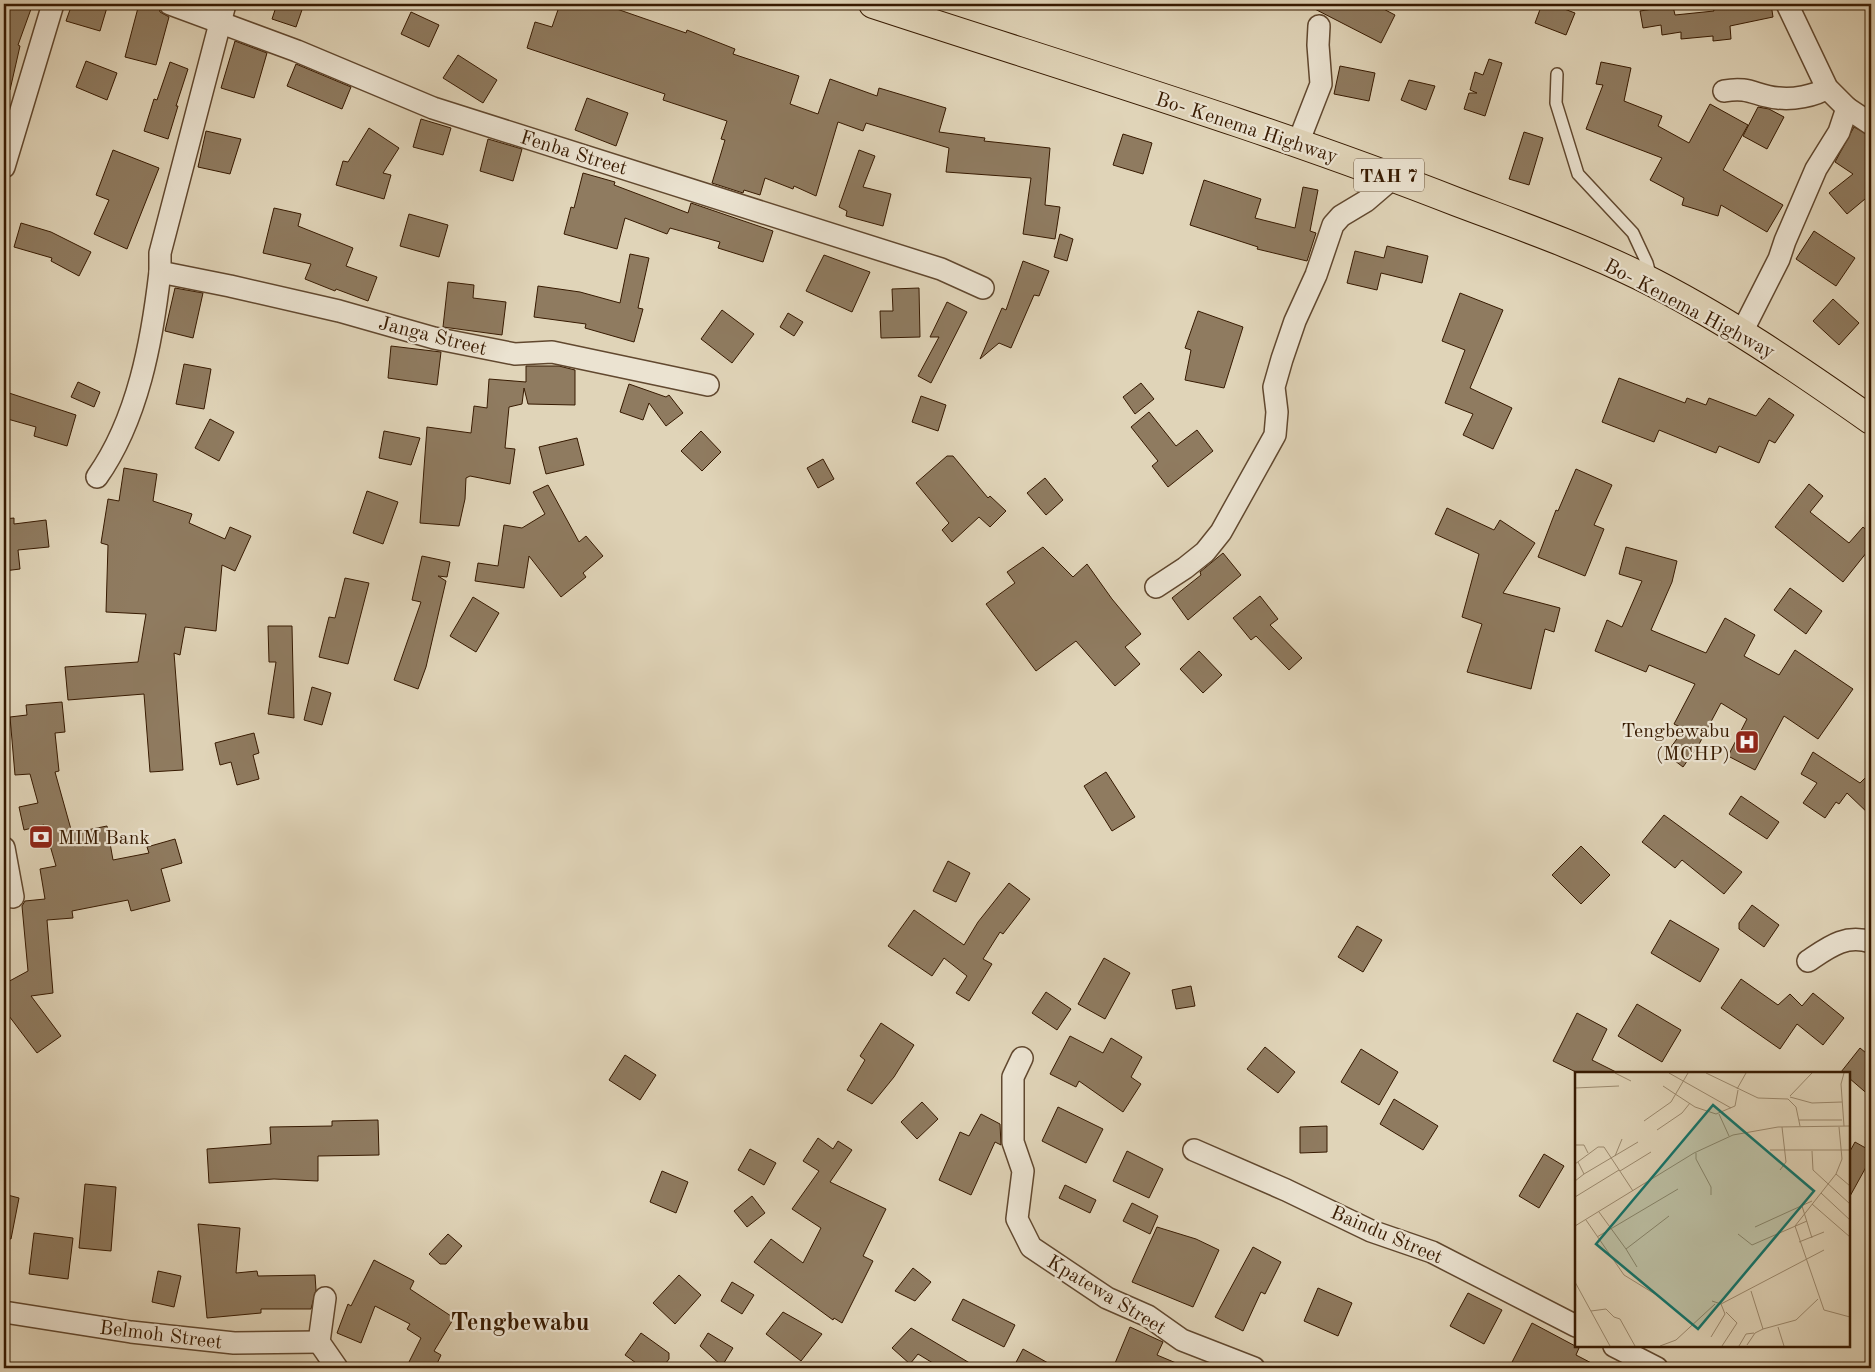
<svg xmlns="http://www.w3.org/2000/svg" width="1875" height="1372" font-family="'Old Standard TT',serif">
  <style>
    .building { fill: #8f7b60; stroke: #371a01 }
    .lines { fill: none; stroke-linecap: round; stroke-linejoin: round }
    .service-casing { stroke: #61482f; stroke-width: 14 }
    .minor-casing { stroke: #61482f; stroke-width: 24 }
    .trunk-casing { stroke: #371a01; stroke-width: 30 }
    .service { stroke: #ebe3d1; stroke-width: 11 }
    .minor { stroke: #ebe3d1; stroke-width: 21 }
    .trunk { stroke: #e0d4b8; stroke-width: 28 }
    .labels { text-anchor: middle; stroke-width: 4.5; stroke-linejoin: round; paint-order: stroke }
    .shield { fill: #ebe3d1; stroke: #6d563f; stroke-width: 1 }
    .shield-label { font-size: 19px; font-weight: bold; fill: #371a01 }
    .street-label { font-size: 20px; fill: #371a01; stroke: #ebe3d1 }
    .poi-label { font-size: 20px; fill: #371a01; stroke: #ebe3d1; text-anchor: end }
    .district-label { font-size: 25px; font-weight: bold; fill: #371a01; stroke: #ebe3d1 }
    .inset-road { fill: none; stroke: #9c8a6f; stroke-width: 1 }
    .view { fill: #0f766e; fill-opacity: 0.15; stroke: #0f766e; stroke-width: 2.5 }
    .inset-edge { fill: none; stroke: #371a01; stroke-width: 2.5 }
  </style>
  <rect width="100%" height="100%" fill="#e0d4b8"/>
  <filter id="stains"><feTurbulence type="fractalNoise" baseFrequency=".004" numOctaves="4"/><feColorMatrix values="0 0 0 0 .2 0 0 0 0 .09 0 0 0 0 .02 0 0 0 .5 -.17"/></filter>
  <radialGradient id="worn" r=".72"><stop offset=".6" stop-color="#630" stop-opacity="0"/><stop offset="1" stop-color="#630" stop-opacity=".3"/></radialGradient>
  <g class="building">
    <polygon points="4,4 16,4 31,9 18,45 20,46 10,90 4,89"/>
    <polygon points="72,4 108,4 100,31 66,21"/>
    <polygon points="139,4 158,4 160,12 169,17 156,65 125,57"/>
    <polygon points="277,4 304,4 296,27 272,19"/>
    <polygon points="560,4 612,4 611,7 686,33 687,30 735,49 733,54 799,76 790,104 818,114 830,79 877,96 879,88 946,108 939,132 985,138 984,141 1050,148 1045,205 1060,207 1055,239 1023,234 1031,178 946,172 949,148 866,123 863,131 838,122 816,196 794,186 793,189 765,178 760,195 744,190 743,193 712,183 725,140 721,139 727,121 663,100 665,94 527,48 535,22 552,27"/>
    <polygon points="1305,4 1374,4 1395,15 1381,43"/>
    <polygon points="1542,4 1551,4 1575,13 1566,35 1535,23"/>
    <polygon points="1712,4 1771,4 1773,17 1730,26 1731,39 1713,41 1713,36 1681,39 1681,32 1662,35 1661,25 1643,28 1640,11 1673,6 1675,15 1714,11"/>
    <polygon points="411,12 439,25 429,47 401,34"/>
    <polygon points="235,41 267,53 254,98 221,88"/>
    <polygon points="458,55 497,80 483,103 443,78"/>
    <polygon points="1489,59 1502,63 1485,116 1464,109 1469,93 1477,93 1470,90 1475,72 1483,75"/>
    <polygon points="86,61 117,73 107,100 76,87"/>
    <polygon points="170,62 188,69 176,106 178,106 168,139 144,131 154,99 157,100"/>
    <polygon points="1601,62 1631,68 1624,101 1662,116 1658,126 1689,143 1710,104 1748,125 1723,170 1783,205 1767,232 1721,205 1718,216 1682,205 1684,198 1650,180 1662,158 1586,129 1603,85 1596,84"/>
    <polygon points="296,64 351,87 342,109 287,86"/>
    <polygon points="1340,66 1375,73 1369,101 1334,94"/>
    <polygon points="1409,80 1435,86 1426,110 1401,100"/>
    <polygon points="587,98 628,113 616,146 575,130"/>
    <polygon points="1758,107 1769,109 1784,117 1767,149 1743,136"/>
    <polygon points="421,119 451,128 443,155 413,147"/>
    <polygon points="1854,127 1871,136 1871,194 1847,214 1829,193 1853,174 1835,162"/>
    <polygon points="369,128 399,148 383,173 391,175 384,199 336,185 343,161 348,162"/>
    <polygon points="206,131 241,139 230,174 198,167"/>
    <polygon points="1524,132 1543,138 1529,185 1509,179"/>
    <polygon points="1123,134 1152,143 1143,174 1113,165"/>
    <polygon points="488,139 522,149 513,181 480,171"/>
    <polygon points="113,150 159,168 127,249 94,234 109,200 96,195"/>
    <polygon points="859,150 875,156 863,187 891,194 883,226 846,216 847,211 839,207"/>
    <polygon points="583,173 615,182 614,185 688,213 691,203 773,231 763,262 718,248 720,242 670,228 667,234 625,218 617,249 564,234 571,207 574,208"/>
    <polygon points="1204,180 1261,199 1255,218 1295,228 1303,187 1318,190 1310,231 1316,233 1307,261 1257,249 1258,247 1190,225"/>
    <polygon points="274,208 301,214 298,226 353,248 346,266 377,277 368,301 336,289 335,291 305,279 311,264 263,253"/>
    <polygon points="409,214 448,225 439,257 400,246"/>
    <polygon points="21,223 51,232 91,252 79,276 51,261 52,258 14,247"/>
    <polygon points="1814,231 1855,258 1836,286 1796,259"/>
    <polygon points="1060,234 1073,239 1067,261 1054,257"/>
    <polygon points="1387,246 1428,256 1422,283 1381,273 1377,290 1347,283 1355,251 1384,258"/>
    <polygon points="630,254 649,258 638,308 643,309 634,342 585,328 586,324 534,317 538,286 580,292 620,303"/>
    <polygon points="824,255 870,272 852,312 806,291"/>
    <polygon points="1023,261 1049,271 1039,296 1034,295 1011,348 999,343 980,359 1002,308 1006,310"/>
    <polygon points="448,282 474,285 473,298 506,302 502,335 443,327"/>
    <polygon points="175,288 203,293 193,338 165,331"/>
    <polygon points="919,288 920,337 881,338 880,311 893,311 892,289"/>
    <polygon points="1460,293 1503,310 1470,388 1512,408 1493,449 1463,435 1473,414 1445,403 1465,350 1442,341"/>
    <polygon points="1833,299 1859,323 1839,345 1813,321"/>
    <polygon points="947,302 967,312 931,383 918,376 939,337 930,337"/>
    <polygon points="722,310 754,334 732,363 701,339"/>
    <polygon points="1198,311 1243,327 1224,388 1185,380 1191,350 1185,348"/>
    <polygon points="788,313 803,322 794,336 780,327"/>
    <polygon points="391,346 441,352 437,385 388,378"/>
    <polygon points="184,364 211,369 204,409 176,404"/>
    <polygon points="526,366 559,366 575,370 575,405 528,404 524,388 522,404 509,407 505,448 515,449 510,484 470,476 466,478 465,499 459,526 420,523 427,427 471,433 474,406 487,408 489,379 526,382"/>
    <polygon points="1619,378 1685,403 1687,398 1706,405 1709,398 1756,416 1769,398 1794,415 1775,443 1769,440 1759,463 1719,446 1716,453 1659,430 1654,442 1602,422"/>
    <polygon points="78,382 100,392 94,407 71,397"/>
    <polygon points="1141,383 1154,399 1135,414 1123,397"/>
    <polygon points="629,384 666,397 669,395 683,413 666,426 649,403 643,420 620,412"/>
    <polygon points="6,392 76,415 67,446 34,436 36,427 4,418"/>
    <polygon points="921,396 946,405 938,431 912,422"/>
    <polygon points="1149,412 1176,446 1197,430 1213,451 1168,487 1152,466 1158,461 1131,427"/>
    <polygon points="210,419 234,432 219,461 195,448"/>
    <polygon points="384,431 420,438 411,465 379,458"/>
    <polygon points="701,431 721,452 702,471 681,451"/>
    <polygon points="577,438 584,465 546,474 539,447"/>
    <polygon points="947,456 953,456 988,498 990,496 1006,511 990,527 979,517 952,542 942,530 949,523 916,483"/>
    <polygon points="823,459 834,479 818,488 807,468"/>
    <polygon points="124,468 157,474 153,501 192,514 189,523 225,539 230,527 251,536 235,571 222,565 216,631 185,627 180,655 174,653 183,770 150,772 144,694 68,700 65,667 138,662 146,614 106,612 108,545 101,543 108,499 119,501"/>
    <polygon points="1576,469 1612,485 1594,525 1604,529 1585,576 1538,557 1556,510 1558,511"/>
    <polygon points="1045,478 1063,500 1046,515 1027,493"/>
    <polygon points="1809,484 1823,496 1810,512 1849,543 1863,527 1871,534 1871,547 1843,582 1775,527"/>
    <polygon points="548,485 579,542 586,536 603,556 583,573 586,577 561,597 529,556 524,588 475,581 478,563 498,566 504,525 522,528 545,514 533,492"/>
    <polygon points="367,491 398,502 383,544 353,533"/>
    <polygon points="1447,508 1494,530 1500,520 1535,543 1503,593 1560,608 1554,632 1545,629 1531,689 1467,672 1482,624 1462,617 1479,554 1435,534"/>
    <polygon points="14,518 14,524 46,520 49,547 18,550 20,569 4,571 4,519"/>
    <polygon points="1043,547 1073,577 1087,564 1112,599 1141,634 1125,647 1140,664 1115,686 1076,641 1036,671 986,604 1015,583 1007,572"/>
    <polygon points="1626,547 1677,561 1672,582 1651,630 1706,653 1725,618 1755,635 1744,656 1779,675 1795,650 1853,689 1818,739 1784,716 1755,770 1728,756 1747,719 1721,703 1698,746 1683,767 1666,754 1684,729 1674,724 1695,684 1649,665 1646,672 1595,651 1607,620 1622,627 1642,581 1619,574"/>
    <polygon points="1223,553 1241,575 1188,620 1172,598 1201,575 1200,572"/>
    <polygon points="422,556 450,562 447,577 438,576 446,581 426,667 418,689 394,680 421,602 412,600"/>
    <polygon points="345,578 369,583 348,664 319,657 329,617 335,618"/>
    <polygon points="1790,588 1822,611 1806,634 1774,610"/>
    <polygon points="1260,596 1278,619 1270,625 1302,658 1289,670 1256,636 1251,640 1233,618"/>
    <polygon points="473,597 499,613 476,652 450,636"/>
    <polygon points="268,626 292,626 294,718 268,714 276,662 269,662"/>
    <polygon points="1199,651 1222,675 1203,693 1180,669"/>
    <polygon points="312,687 331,693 322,725 304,720"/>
    <polygon points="62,702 65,732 55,733 59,771 55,772 72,833 107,826 113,860 149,853 147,847 175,839 182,863 161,869 170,901 131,911 128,900 72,911 73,918 47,920 53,993 31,996 61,1036 37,1053 9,1016 4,1019 4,984 28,971 22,906 25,901 45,899 40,869 56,866 44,825 24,830 19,807 38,803 30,774 15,775 10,717 27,715 26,705"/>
    <polygon points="254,733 259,753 253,755 259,779 237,785 231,762 220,765 215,743"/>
    <polygon points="1813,752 1860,783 1871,772 1871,816 1847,793 1839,804 1836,802 1825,818 1803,803 1817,783 1801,774"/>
    <polygon points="1106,772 1135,817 1112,831 1084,786"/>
    <polygon points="1741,796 1779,822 1767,839 1729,814"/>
    <polygon points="1664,815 1742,872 1724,894 1682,860 1675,868 1642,842"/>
    <polygon points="1581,846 1610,875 1581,904 1552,875"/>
    <polygon points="948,861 970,873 956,902 933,891"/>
    <polygon points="1009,883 1030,899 1003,934 1000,932 983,959 992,964 969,1001 956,993 967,976 944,958 932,976 888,946 914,910 964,945 978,922"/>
    <polygon points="1752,905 1779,925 1764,947 1739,929 1739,923"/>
    <polygon points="1670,920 1719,949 1700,982 1651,953"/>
    <polygon points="1357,926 1382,940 1363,972 1338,957"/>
    <polygon points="1104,958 1130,973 1105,1019 1078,1004"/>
    <polygon points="1741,979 1778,1005 1790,994 1802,1006 1813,993 1844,1018 1823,1045 1797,1024 1780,1049 1721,1008"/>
    <polygon points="1191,986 1195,1006 1176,1009 1172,990"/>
    <polygon points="1046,992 1071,1009 1057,1030 1032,1013"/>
    <polygon points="1637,1004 1681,1030 1662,1062 1618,1036"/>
    <polygon points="1577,1013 1607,1029 1592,1060 1618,1073 1578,1073 1553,1061"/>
    <polygon points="881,1023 914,1045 894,1077 872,1104 847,1090 865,1060 860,1056"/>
    <polygon points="1070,1036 1103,1053 1111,1038 1142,1057 1131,1077 1141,1084 1123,1112 1079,1081 1076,1087 1050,1074"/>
    <polygon points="1265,1047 1295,1072 1278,1093 1247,1069"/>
    <polygon points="1860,1048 1871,1057 1871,1097 1849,1078 1849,1073 1841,1072"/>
    <polygon points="1361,1049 1398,1072 1379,1105 1341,1082"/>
    <polygon points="625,1055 656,1075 640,1100 609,1080"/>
    <polygon points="1394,1099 1438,1126 1423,1150 1380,1124"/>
    <polygon points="922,1102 938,1119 917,1139 901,1122"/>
    <polygon points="1058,1107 1103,1129 1086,1163 1042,1141"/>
    <polygon points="981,1114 1000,1124 1001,1145 995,1142 971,1195 939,1180 960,1132 969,1136"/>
    <polygon points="378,1120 379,1155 318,1156 318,1181 274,1179 209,1183 207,1149 271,1144 270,1127 332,1126 332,1121"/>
    <polygon points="1327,1126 1327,1152 1300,1153 1300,1127"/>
    <polygon points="818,1138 833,1149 838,1141 852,1150 830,1182 886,1209 863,1256 873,1261 842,1323 834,1318 833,1320 754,1262 771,1239 803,1263 821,1228 792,1209 819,1171 803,1161"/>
    <polygon points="1855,1142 1871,1151 1871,1158 1849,1198 1849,1153"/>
    <polygon points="750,1149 776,1163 764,1185 738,1170"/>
    <polygon points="1127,1151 1163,1169 1149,1198 1113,1181"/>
    <polygon points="1544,1154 1564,1166 1539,1208 1519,1196"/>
    <polygon points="662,1171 688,1182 676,1213 650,1202"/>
    <polygon points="85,1184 116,1187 111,1251 79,1248"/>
    <polygon points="1065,1185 1096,1200 1090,1213 1059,1198"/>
    <polygon points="4,1194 19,1198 11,1239 4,1238"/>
    <polygon points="752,1196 765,1213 747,1227 734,1211"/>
    <polygon points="1132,1203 1158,1216 1150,1234 1123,1221"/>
    <polygon points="198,1224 240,1228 236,1273 257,1271 258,1276 315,1275 316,1290 311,1309 261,1309 261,1313 207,1318"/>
    <polygon points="1157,1227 1196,1239 1219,1250 1193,1307 1132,1282"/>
    <polygon points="34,1233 73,1238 68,1279 29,1274"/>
    <polygon points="448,1234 462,1246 446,1264 440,1264 429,1254"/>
    <polygon points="1253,1247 1281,1262 1265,1294 1261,1292 1243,1331 1215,1317"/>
    <polygon points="374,1260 414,1281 410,1289 454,1318 434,1351 441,1355 435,1368 406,1368 421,1338 407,1329 410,1324 375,1306 361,1343 337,1333 348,1304 351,1306"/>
    <polygon points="913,1268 931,1282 915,1301 895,1291"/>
    <polygon points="158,1271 181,1276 174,1307 152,1302"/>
    <polygon points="679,1275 701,1295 675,1324 653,1303"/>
    <polygon points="732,1282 754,1295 742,1314 721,1301"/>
    <polygon points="1318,1288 1352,1303 1338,1336 1304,1321"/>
    <polygon points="1468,1293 1502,1310 1484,1344 1450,1326"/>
    <polygon points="963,1299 1015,1325 1004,1347 952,1320"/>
    <polygon points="783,1312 822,1334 801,1361 766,1334"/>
    <polygon points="1532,1323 1579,1348 1576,1355 1601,1368 1509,1368"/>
    <polygon points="1130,1327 1163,1342 1157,1355 1188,1368 1113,1368"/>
    <polygon points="911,1328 978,1368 941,1368 918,1354 910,1364 892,1348"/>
    <polygon points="641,1333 669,1353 669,1359 662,1368 643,1368 625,1355"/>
    <polygon points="708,1333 733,1348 722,1366 700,1346"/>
    <polygon points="1023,1349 1057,1368 1013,1368"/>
  </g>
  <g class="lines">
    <defs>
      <polyline id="service" points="1557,74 1556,103 1578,174 1633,233 1647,263 1651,278"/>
      <g id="minor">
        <polyline points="170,4 297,51 433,108 941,269 983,288"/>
        <polyline points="225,4 160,253 160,272 230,286 339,311 434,338 515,354 552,352 708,385"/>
        <polyline points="1787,4 1827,88 1847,108 1871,124"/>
        <path d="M 1724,91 C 1750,86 1755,96 1778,98 C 1792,100 1815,96 1827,88"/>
        <polyline points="1298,143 1321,84 1318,45 1319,26"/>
        <polyline points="4,167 53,4"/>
        <polyline points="1741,334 1779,259 1785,241 1816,169 1839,132 1847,108"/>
        <path d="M 97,477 C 138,419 152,341 160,272"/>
        <polyline points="1156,587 1185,568 1205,552 1221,532 1275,435 1277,412 1274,387 1282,359 1295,321 1316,275 1333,225 1341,216 1366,201 1394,177"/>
        <polyline points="4,848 13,897"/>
        <path d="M 1808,961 C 1829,947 1845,934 1871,942"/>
        <polyline points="1022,1058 1013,1077 1013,1142 1023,1171 1017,1219 1031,1247 1107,1298 1148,1316 1182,1340 1254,1368"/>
        <polyline points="1194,1150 1286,1190 1371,1231 1432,1252 1576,1326"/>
        <polyline points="325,1298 319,1342 337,1368"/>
        <polyline points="4,1312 131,1332 234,1343 319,1342"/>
        <polyline points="1614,1346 1657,1368"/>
      </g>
      <path id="trunk" d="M 873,4 C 1068,68 1266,127 1457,202 C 1518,225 1581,247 1640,276 C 1721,316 1797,368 1871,420"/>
    </defs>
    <use href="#service" class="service-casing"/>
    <use href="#minor" class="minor-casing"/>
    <use href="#trunk" class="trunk-casing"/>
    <use href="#service" class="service"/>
    <use href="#minor" class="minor"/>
    <use href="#trunk" class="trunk"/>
  </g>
  <defs>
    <symbol id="hospital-square" viewBox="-11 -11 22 22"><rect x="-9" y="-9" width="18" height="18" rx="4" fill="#8f2418" stroke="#ebe3d1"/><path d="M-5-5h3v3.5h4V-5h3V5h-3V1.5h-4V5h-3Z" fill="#fff"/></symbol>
    <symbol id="bank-square" viewBox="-11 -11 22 22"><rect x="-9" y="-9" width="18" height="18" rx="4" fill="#8f2418" stroke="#ebe3d1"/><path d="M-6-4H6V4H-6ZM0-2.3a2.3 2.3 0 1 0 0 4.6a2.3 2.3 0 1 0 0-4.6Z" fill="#fff"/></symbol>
  </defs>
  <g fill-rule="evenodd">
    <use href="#hospital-square" x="1733" y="728" width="28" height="28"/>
    <use href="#bank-square" x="27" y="823" width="28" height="28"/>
  </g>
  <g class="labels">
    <rect class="shield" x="1354" y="158.5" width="70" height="33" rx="4"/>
    <g class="shield-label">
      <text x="1389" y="182">TAH 7</text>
    </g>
    <g class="street-label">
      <text transform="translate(1247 127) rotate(18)" y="7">Bo- Kenema Highway</text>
      <text transform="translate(574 152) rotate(17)" y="7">Fenba Street</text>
      <text transform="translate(1690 308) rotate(28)" y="7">Bo- Kenema Highway</text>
      <text transform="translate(433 335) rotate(14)" y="7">Janga Street</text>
      <text transform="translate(1387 1234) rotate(23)" y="7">Baindu Street</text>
      <text transform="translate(1107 1294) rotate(31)" y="7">Kpatewa Street</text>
      <text transform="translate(161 1334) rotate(7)" y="7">Belmoh Street</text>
    </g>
    <g class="poi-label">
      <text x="1730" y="737">Tengbewabu<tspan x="1730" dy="23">(MCHP)</tspan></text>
      <text x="58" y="844" text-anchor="start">MIM Bank</text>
    </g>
    <g class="district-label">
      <text x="520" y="1330">Tengbewabu</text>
    </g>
  </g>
  <g transform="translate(1575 1072)">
    <rect width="275" height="275" fill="#e0d4b8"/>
    <path class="inset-road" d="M 40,1 L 56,9M 94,1 L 156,36M 131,1 L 183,26 L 213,27 L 221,35 L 225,54M 88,14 L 120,35 L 141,42 L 160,34 L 163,18M 0,16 L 44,14M 162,17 L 171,1M 215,24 L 237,1M 215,25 L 237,31 L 267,30M 144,42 L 154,64M 224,48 L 267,48M 69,49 L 96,30 L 113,1M 269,54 L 266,12 L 269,1M 264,55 L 267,87 L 261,102 L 275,114M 82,58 L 107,41 L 115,31M 0,73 L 9,73 L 13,81M 195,78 L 275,78M 237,79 L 238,98 L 275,132M 121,81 L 121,87 L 136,115 L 136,123M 40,84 L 47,67M 0,92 L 23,75 L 29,75 L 58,119M 205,98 L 211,90 L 207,55M 45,99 L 76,80M 9,102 L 63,70M 261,102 L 220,154 L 249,238 L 275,245M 0,109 L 9,102 L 3,90M 246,121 L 275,148M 0,125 L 44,98M 237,132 L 275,165M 227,134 L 237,166M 24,140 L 51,177 L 94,144M 11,148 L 49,203 L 88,227M 0,154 L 119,81 L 158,63 L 203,55 L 275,54M 180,155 L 237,129M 163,162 L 177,173 L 232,149M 22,165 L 103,117M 224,170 L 249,160M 51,177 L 62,195M 0,210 L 35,274M 146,232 L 249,178M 16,239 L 31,237 L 39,245 L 45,247 L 60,274M 203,255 L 209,274M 188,257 L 221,248 L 243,227M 136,265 L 150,242 L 146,232 L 137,229M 172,273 L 180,261 L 188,257 L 176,219M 85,274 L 101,268 L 140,232M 147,274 L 162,251 L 151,240M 164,274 L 171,262 L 179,261"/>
    <path class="view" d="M 138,33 L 239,119 L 123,257 L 21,172 Z"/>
    <rect width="275" height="275" class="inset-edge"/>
  </g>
  <rect width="1875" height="1372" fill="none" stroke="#e0d4b8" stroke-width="20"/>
  <rect x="5" y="5" width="1865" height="1362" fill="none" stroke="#371a01" stroke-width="2.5"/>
  <rect x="10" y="10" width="1855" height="1352" fill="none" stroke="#371a01"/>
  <rect width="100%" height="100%" filter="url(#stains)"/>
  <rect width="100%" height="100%" fill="url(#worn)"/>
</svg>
